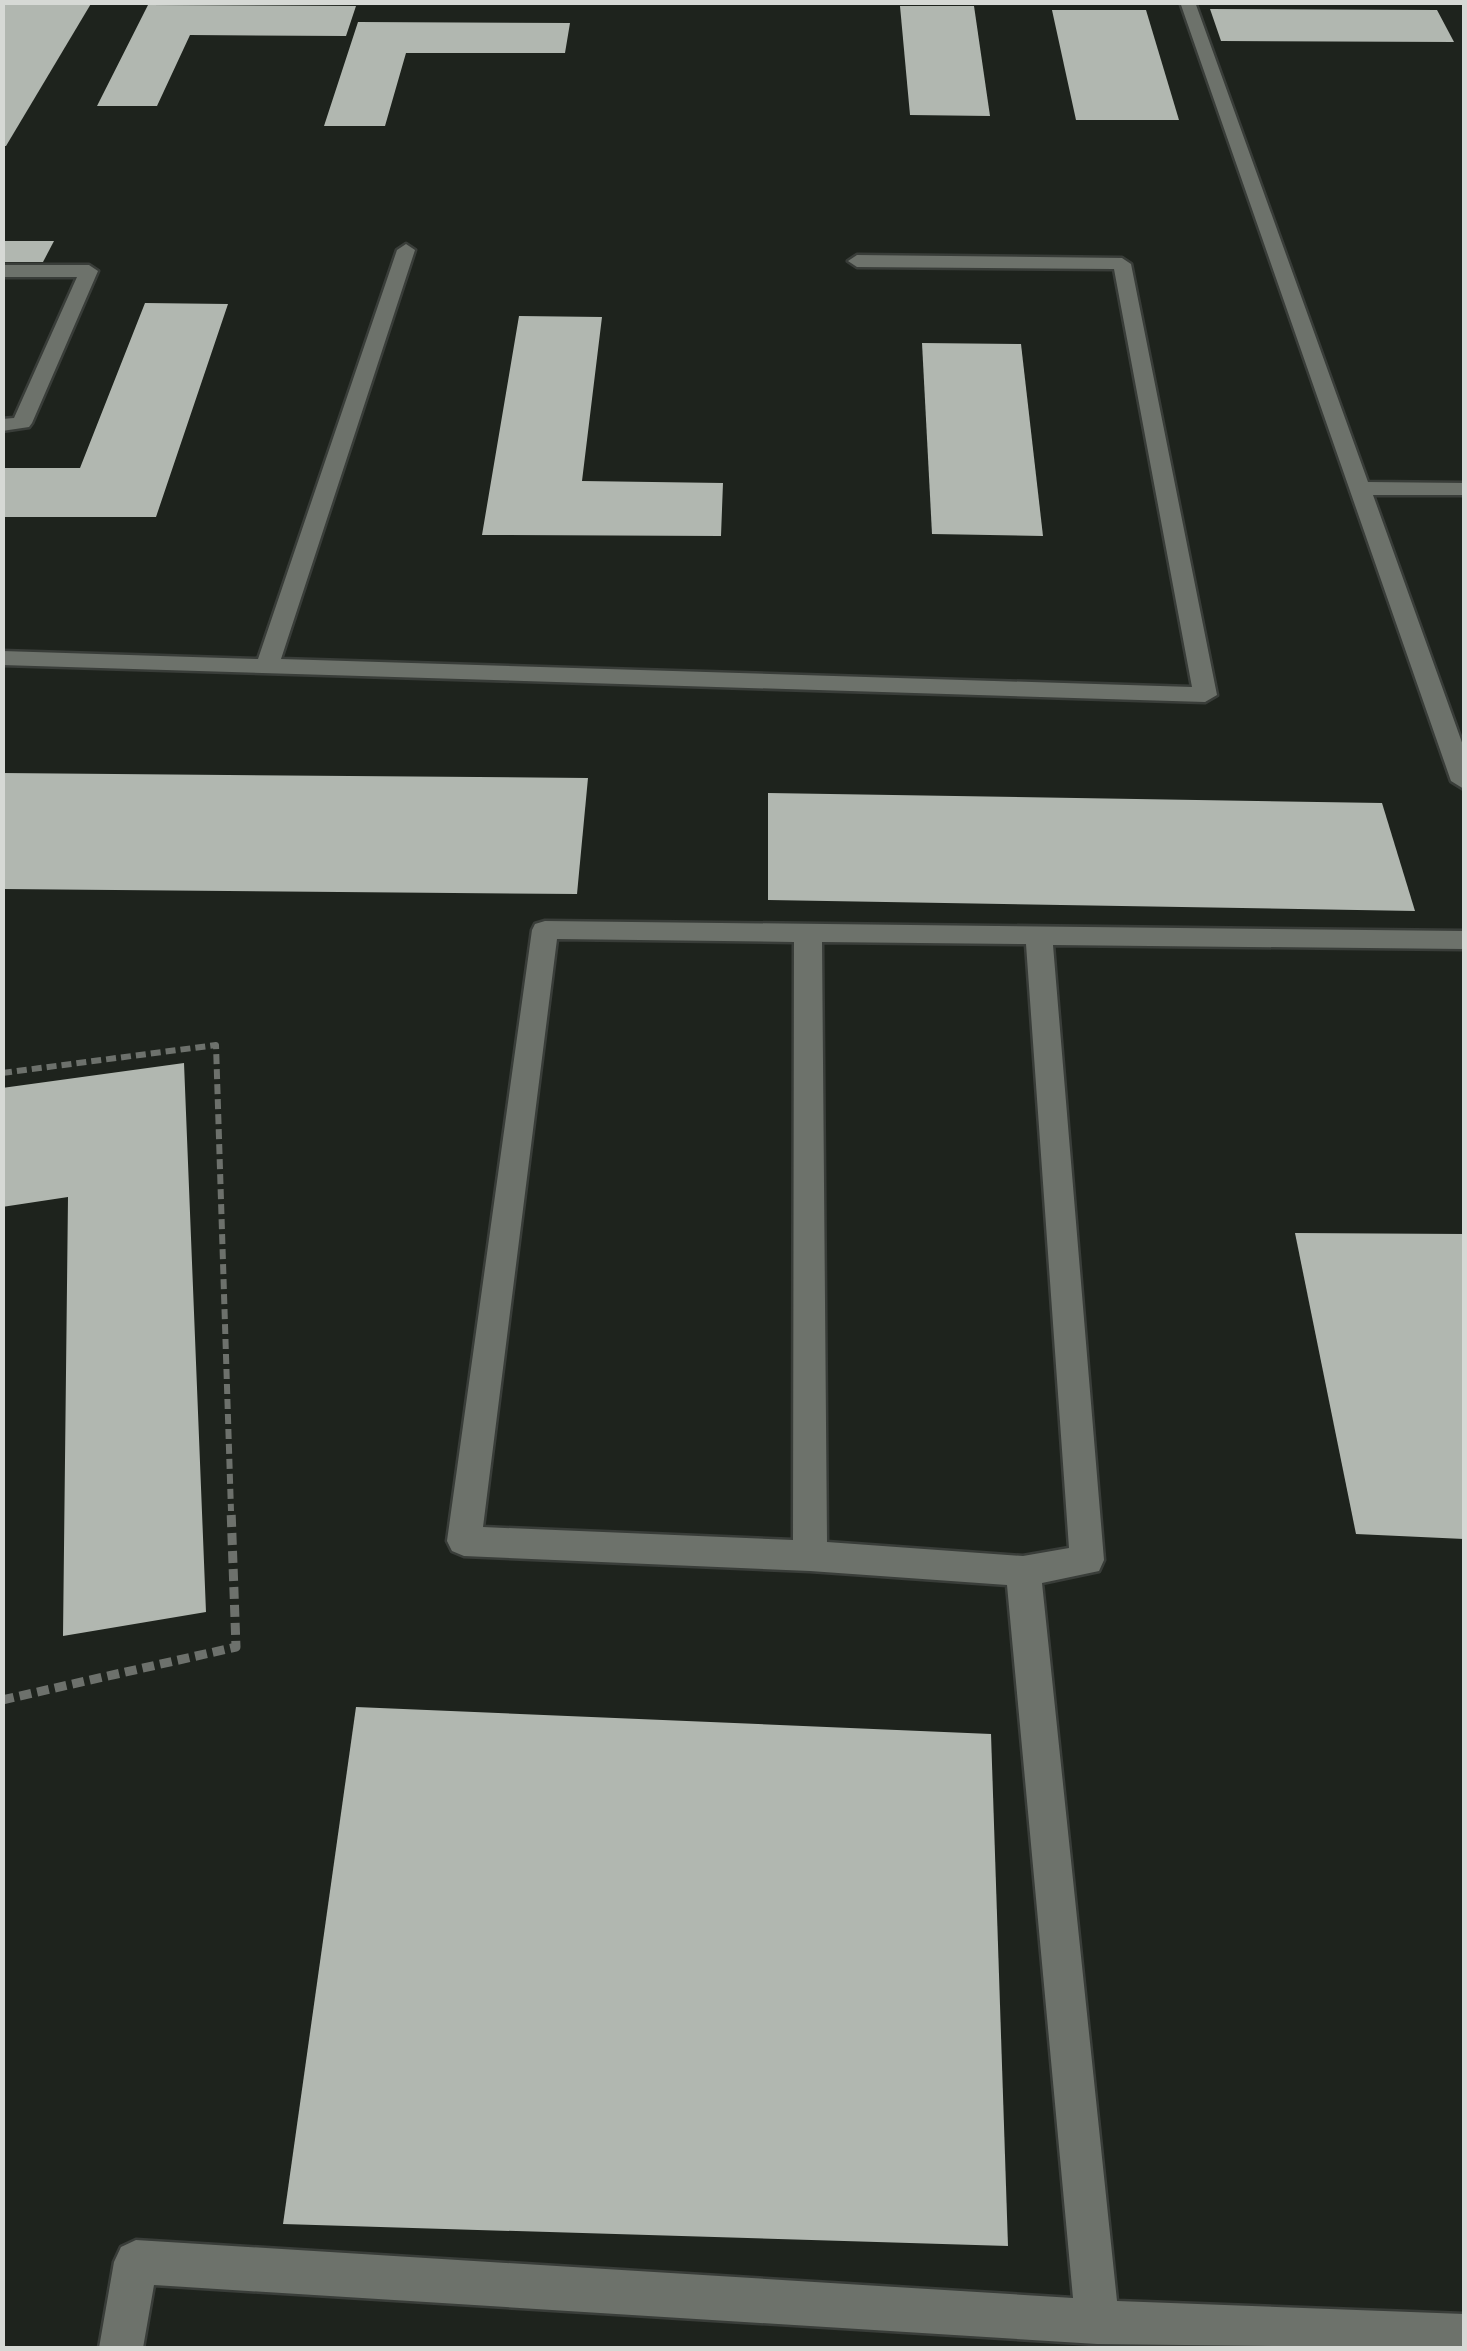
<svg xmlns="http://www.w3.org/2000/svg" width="1467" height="2351" font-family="'Roboto Condensed',sans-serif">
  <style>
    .building { fill: #b1b7b0 }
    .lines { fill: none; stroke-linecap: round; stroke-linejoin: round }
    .lane-casing { stroke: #393d39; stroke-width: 5 }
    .path-far1 { stroke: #6d716c; stroke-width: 6; stroke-dasharray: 10 5; stroke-linecap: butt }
    .path { stroke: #6d716c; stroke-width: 9; stroke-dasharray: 12 6; stroke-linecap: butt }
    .lane { fill: #6d726b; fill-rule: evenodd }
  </style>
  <rect width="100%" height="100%" fill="#1e231d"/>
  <g class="building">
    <polygon points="4,2 92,2 6,146 2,146"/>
    <polygon points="148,5 356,6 346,36 190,35 157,106 97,106"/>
    <polygon points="900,6 974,6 990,116 910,115"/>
    <polygon points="1210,9 1437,10 1454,42 1221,41"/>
    <polygon points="1052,10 1146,10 1179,120 1076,120"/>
    <polygon points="358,22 570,23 565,53 406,53 385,126 324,126"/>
    <polygon points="2,241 54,241 43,262 2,262"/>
    <polygon points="145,303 228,304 156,517 2,517 2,468 80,468"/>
    <polygon points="519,316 602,317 582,481 723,483 721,536 482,535"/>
    <polygon points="922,343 1021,344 1043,536 932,534"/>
    <polygon points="2,773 588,778 577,894 2,889"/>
    <polygon points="768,793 1382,803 1415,911 768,900"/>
    <polygon points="184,1063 206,1612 63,1636 68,1197 2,1207 2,1088"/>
    <polygon points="1295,1233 1464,1234 1464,1539 1356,1534"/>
    <polygon points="356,1707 991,1734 1008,2246 283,2224"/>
  </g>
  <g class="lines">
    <defs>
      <g id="lane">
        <polygon points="1180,2 1195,2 1368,482 1464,483 1464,495 1373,495 1464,748 1464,789 1451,781"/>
        <polygon points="406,244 415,250 281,659 1192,687 1114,269 857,267 848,261 857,255 1122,258 1131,264 1217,695 1205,702 2,665 2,651 258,659 397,250"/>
        <polygon points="2,265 89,265 98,271 32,423 29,427 2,431 2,419 14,418 77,277 2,277"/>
        <path d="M 545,921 L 1464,931 L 1464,949 L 1053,945 L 1104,1560 L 1099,1571 L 1042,1583 L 1117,2301 L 1464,2314 L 1464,2348 L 1097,2344 L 154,2285 L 143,2348 L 99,2348 L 114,2262 L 121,2247 L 136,2240 L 1073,2298 L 1007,1585 L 810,1571 L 464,1556 L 452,1551 L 447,1541 L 532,930 L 535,924 ZM 557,939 L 794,942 L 793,1540 L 483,1527 ZM 822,942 L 1026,944 L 1069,1548 L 1023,1556 L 827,1542 Z"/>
      </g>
    </defs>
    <use href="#lane" class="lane-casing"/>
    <polyline class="path-far1" points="2,1073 216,1045 231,1511"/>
    <polyline class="path" points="2,1700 236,1647 231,1509"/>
    <use href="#lane" class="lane"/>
  </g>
  <rect width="1467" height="2351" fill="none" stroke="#d6d9d5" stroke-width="10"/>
</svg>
